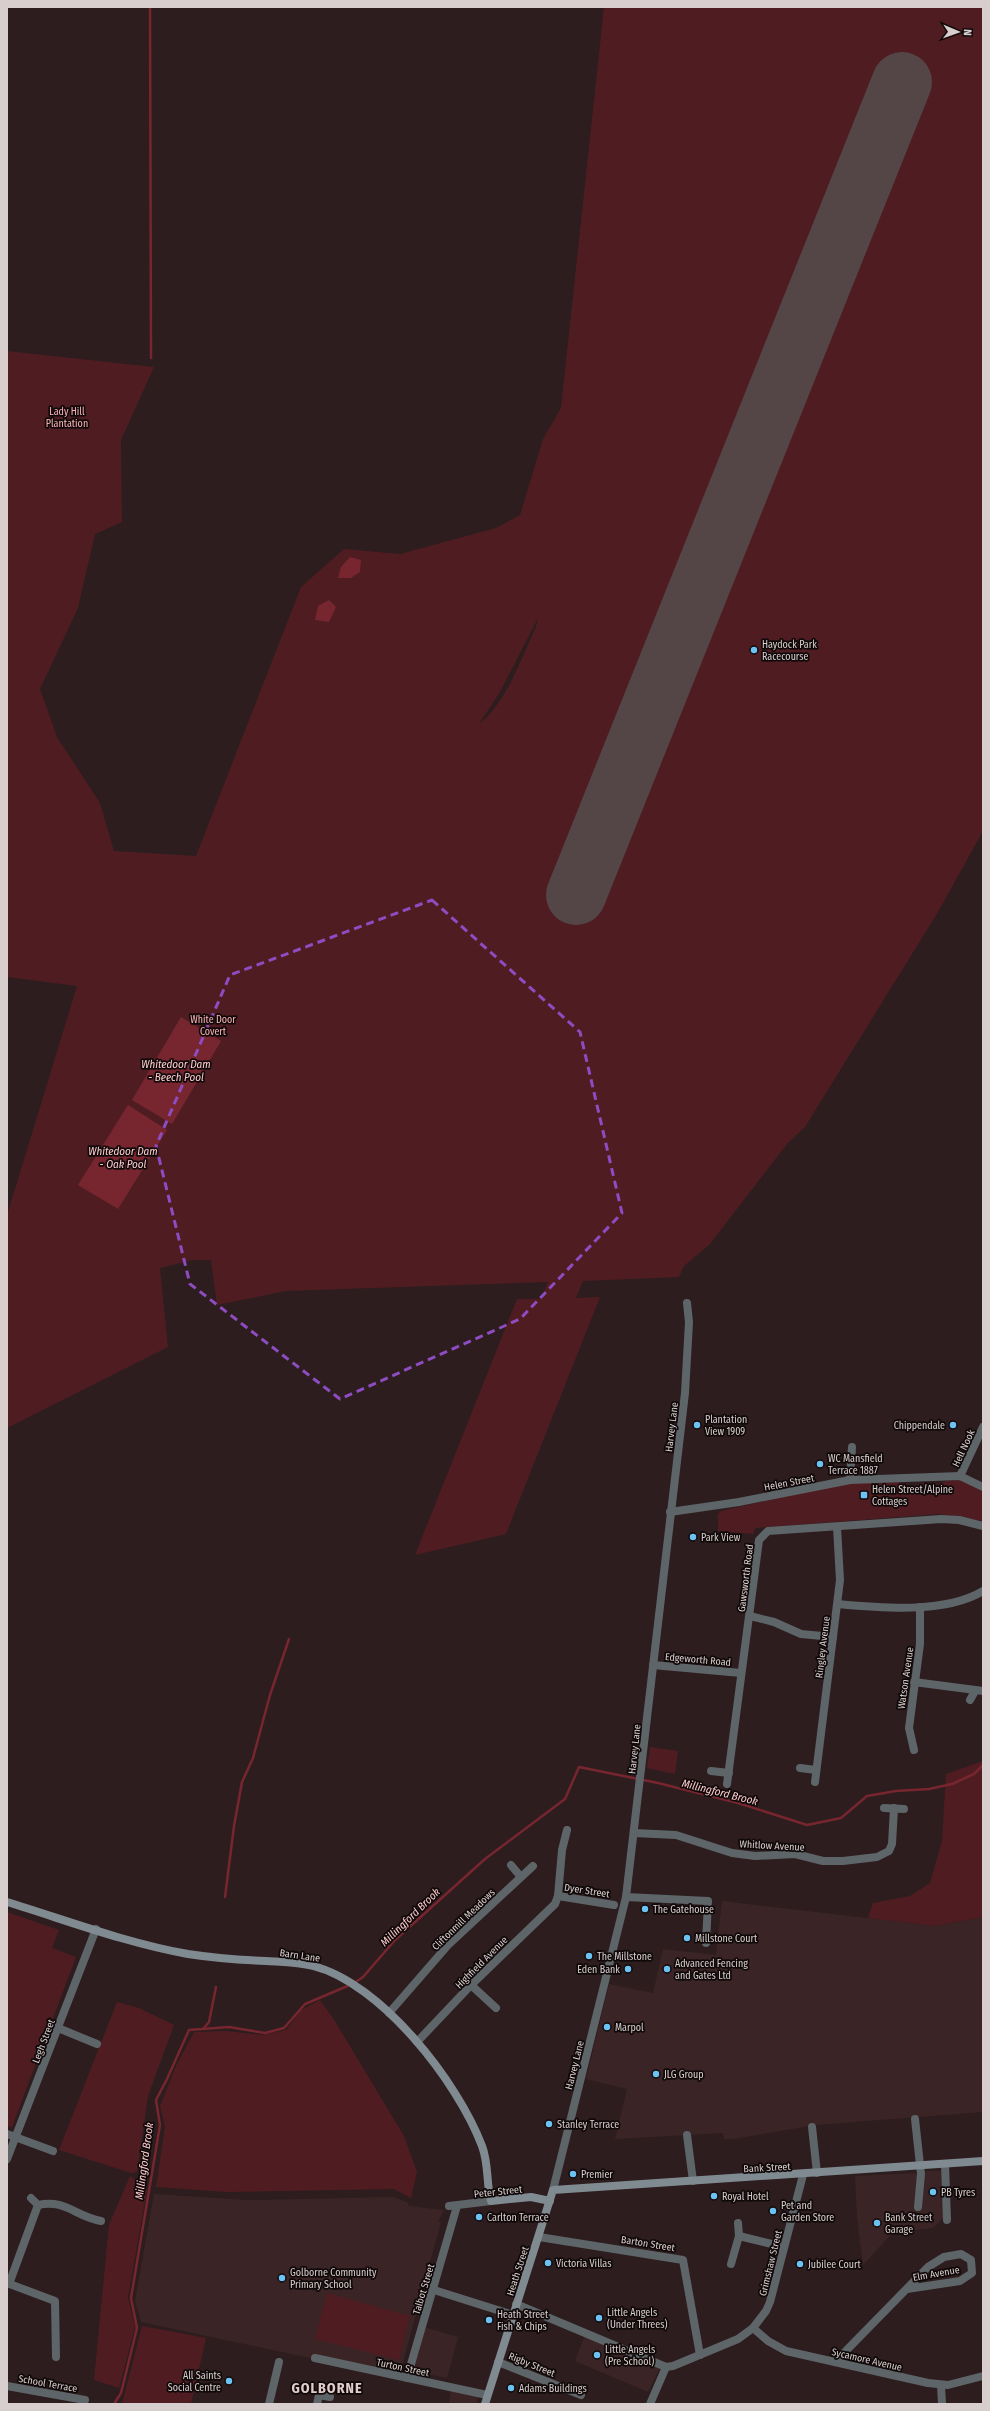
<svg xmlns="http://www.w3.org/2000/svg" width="990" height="2411" font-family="'Fira Sans Condensed',sans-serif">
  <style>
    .built { fill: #3b2425 }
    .green { fill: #4f1d21; fill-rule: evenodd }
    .water { fill: #77262f }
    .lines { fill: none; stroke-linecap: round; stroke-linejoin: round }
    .stream { stroke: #77262f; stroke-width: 2.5 }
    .runway { stroke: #544646; stroke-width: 60 }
    .street { stroke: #5d6569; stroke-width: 8 }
    .secondary { stroke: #7f8a91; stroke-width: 8 }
    .marked { fill: none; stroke: #8e4cc2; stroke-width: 3; stroke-dasharray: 8 5; stroke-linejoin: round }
    .poi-dot { fill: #6cc3f2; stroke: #10090a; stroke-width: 1.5 }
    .labels { text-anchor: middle; stroke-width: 3.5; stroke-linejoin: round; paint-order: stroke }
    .park-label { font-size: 10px; fill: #fdb3b5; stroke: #10090a }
    .poi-label { font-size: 10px; fill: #d9cece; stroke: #10090a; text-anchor: start }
    .street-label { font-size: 10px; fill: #d9cece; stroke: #10090a }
    .water-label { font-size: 11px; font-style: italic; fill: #ffcccd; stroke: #10090a }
    .district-label { font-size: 14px; font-weight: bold; letter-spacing: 1px; fill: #e1cbcb; stroke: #10090a }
  </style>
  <rect width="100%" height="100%" fill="#2d1d1e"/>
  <g class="built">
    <polygon points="722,1901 935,1926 983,1917 983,2112 816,2125 733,2139 724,2139 723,2133 615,2139 627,2089 586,2079 609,1984 653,1993 663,1949 716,1955"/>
    <polygon points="926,2171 942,2171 945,2217 933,2228 893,2232 863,2265 857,2217 855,2176 915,2173 916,2174 925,2174"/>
    <polygon points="154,2194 248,2200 393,2197 407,2202 409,2206 444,2210 438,2222 441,2222 399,2377 141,2322 135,2301"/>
    <polygon points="424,2327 458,2337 447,2378 410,2371"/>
    <polygon points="585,2335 660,2368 648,2392 575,2361"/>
    <polygon points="451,2389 479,2395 476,2404 449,2404"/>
  </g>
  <g class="green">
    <path d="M 604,7 L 983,7 L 983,831 L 938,912 L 805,1127 L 787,1144 L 710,1244 L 684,1266 L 679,1277 L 583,1281 L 576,1298 L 600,1297 L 506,1534 L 415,1555 L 517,1299 L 541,1299 L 548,1282 L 286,1291 L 217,1305 L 211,1260 L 192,1260 L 160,1268 L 168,1347 L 7,1428 L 7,1215 L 77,986 L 7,977 L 7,351 L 154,367 L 121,440 L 122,522 L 95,534 L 78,608 L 40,689 L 57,737 L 100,803 L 114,851 L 196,856 L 301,587 L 344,549 L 400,554 L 496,528 L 520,515 L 543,439 L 561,408 ZM 538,618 L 536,627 C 522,656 506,704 479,724 L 500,692 Z"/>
    <polygon points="961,1480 983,1490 983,1521 939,1514 755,1528 753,1534 718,1531 718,1514 721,1511 765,1501 775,1495 786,1497 799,1492 852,1482 894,1481 912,1486 927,1482 936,1485 946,1481"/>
    <polygon points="650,1747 678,1751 675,1774 647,1768"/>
    <polygon points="983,1761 983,1917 935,1926 868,1918 873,1903 910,1896 930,1883 942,1841 946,1774"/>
    <polygon points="7,1912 59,1930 52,1948 76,1957 12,2127 7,2126"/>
    <polygon points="320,2000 333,2018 404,2136 417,2172 411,2198 394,2189 227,2192 156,2187 165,2127 160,2106 176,2066 194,2032 226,2031 262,2035 286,2030 301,2010"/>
    <polygon points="117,2002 139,2008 174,2025 148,2096 137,2172 131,2173 59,2150"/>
    <polygon points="130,2176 147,2190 128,2297 135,2327 119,2388 94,2380 109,2225"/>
    <polygon points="327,2293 410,2316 399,2360 315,2339"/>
    <polygon points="142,2326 206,2338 191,2404 122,2404"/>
  </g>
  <g class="water">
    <polygon points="350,557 361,560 360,572 351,578 338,578 341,567"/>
    <polygon points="329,600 336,607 329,622 315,620 318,606"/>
    <polygon points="181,1017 221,1041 172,1124 132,1100"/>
    <polygon points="128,1105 167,1130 118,1209 78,1185"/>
  </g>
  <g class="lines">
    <g class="stream">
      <polyline points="150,7 151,358"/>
      <polyline points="225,1897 234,1826 242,1782 253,1758 270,1695 289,1639"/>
      <polyline points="354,1983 363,1977 395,1940 485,1859 565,1799 579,1767 658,1783 738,1803 807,1825 841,1818 867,1796 896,1791 929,1789 952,1784 974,1774 983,1765"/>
      <polyline points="204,2028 209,2022 216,1987"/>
      <polyline points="114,2404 121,2393 137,2328 131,2298 160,2125 156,2100 167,2079 189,2030 229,2027 265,2033 284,2028 305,2004 350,1985"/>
    </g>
    <polyline class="runway" points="576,895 902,82"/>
    <g class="street">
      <polyline points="960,1476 983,1427"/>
      <polyline points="850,1480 852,1447"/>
      <polyline points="670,1512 739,1502 850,1480 960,1476 983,1487"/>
      <path d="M 838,1604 C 880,1608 945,1614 983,1591"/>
      <polyline points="750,1616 774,1622 801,1634 833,1637"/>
      <polyline points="653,1665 741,1673"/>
      <polyline points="914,1682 983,1691"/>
      <polyline points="970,1700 975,1691"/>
      <polyline points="914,1750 909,1728 920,1644 920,1607"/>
      <polyline points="800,1768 816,1770"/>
      <polyline points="711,1771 729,1773"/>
      <polyline points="815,1782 840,1580 837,1527"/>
      <polyline points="727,1784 759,1540 768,1531 941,1519 959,1520 983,1526"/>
      <polyline points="884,1808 904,1809"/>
      <polyline points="634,1833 676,1835 732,1853 755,1856 795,1854 823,1861 843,1861 877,1857 889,1851 892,1844 894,1808"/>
      <polyline points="511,1865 521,1877"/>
      <polyline points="558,1896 614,1905"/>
      <polyline points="626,1897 708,1901 706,1943"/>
      <polyline points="471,1985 496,2008"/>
      <polyline points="389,2013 449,1944 533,1866"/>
      <polyline points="58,2028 97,2044"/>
      <polyline points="417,2042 471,1985 555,1904 558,1896 562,1850 567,1830"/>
      <polyline points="915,2119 921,2174 918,2207"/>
      <polyline points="812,2127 817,2173"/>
      <polyline points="7,2134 53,2151"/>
      <polyline points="687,2135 693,2181"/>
      <polyline points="7,2159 96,1929"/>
      <polyline points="945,2164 947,2220"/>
      <polyline points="553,2190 626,1897 685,1393 689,1322 687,1303"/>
      <polyline points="31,2198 38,2205"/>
      <polyline points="449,2206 491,2201"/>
      <polyline points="739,2236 784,2247"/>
      <polyline points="539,2237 683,2260 700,2355"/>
      <polyline points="731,2264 739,2236 738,2223"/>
      <polyline points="7,2283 55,2301 56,2357"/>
      <path d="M 9,2284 L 38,2205 C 66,2199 74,2216 101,2221"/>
      <polyline points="434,2290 513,2315"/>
      <polyline points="516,2304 666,2367 673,2366 738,2339 753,2328 766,2311 770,2302 803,2175"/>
      <polyline points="753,2328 768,2341 786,2351 928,2383 948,2385 983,2376"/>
      <polyline points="315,2358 487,2395"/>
      <polyline points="498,2362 581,2395"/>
      <polyline points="835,2362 928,2267 944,2257 961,2254 971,2260 972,2273 960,2281 907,2289"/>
      <polyline points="407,2378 457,2206"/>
      <polyline points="941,2385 942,2404"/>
      <polyline points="7,2386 85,2400"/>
      <polyline points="269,2404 279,2362"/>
      <polyline points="317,2404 319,2395 330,2397"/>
      <polyline points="650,2404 666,2367"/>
    </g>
    <g class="secondary">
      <path d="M 7,1902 C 66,1920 126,1943 188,1954 C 214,1958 240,1960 266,1961 C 281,1962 298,1962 313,1966 C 381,1983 458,2082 482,2146 C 489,2164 486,2183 491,2201 L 531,2197 L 550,2201"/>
      <polyline points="485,2404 553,2190 983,2161"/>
    </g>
  </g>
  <path class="marked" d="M 432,900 L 580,1032 L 622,1213 L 520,1319 L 340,1399 L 190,1284 L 156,1146 L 230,975 Z"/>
  <g class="poi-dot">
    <circle cx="754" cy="650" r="4"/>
    <circle cx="697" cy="1425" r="4"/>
    <circle cx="953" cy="1425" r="4"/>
    <circle cx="820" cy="1464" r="4"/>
    <rect x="860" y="1491" width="8" height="8" rx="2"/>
    <circle cx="693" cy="1537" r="4"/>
    <circle cx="645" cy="1909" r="4"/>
    <circle cx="687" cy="1938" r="4"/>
    <circle cx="589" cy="1956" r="4"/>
    <circle cx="628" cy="1969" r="4"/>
    <circle cx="667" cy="1969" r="4"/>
    <circle cx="607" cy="2027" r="4"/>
    <circle cx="656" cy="2074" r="4"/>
    <circle cx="549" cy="2124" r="4"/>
    <circle cx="573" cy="2174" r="4"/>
    <circle cx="933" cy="2192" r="4"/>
    <circle cx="714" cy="2196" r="4"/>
    <circle cx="773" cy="2211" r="4"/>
    <circle cx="479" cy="2217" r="4"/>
    <circle cx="877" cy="2223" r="4"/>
    <circle cx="548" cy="2263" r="4"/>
    <circle cx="800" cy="2264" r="4"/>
    <circle cx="282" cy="2278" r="4"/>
    <circle cx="599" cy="2318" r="4"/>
    <circle cx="489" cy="2320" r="4"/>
    <circle cx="597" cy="2355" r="4"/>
    <circle cx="229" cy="2381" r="4"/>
    <circle cx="511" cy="2388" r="4"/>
  </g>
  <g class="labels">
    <g class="park-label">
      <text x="67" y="415">Lady Hill<tspan x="67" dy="12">Plantation</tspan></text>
      <text x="213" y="1023">White Door<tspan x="213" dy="12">Covert</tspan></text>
    </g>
    <g class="poi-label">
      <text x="762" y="648">Haydock Park<tspan x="762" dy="12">Racecourse</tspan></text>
      <text x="705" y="1423">Plantation<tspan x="705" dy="12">View 1909</tspan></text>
      <text x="945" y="1429" text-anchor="end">Chippendale</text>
      <text x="828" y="1462">WC Mansfield<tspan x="828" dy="12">Terrace 1887</tspan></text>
      <text x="872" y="1493">Helen Street/Alpine<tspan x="872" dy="12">Cottages</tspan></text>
      <text x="701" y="1541">Park View</text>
      <text x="653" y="1913">The Gatehouse</text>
      <text x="695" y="1942">Millstone Court</text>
      <text x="597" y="1960">The Millstone</text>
      <text x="675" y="1967">Advanced Fencing<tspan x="675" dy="12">and Gates Ltd</tspan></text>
      <text x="620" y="1973" text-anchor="end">Eden Bank</text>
      <text x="615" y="2031">Marpol</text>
      <text x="664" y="2078">JLG Group</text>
      <text x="557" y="2128">Stanley Terrace</text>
      <text x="581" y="2178">Premier</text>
      <text x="941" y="2196">PB Tyres</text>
      <text x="722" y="2200">Royal Hotel</text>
      <text x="781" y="2209">Pet and<tspan x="781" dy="12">Garden Store</tspan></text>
      <text x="487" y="2221">Carlton Terrace</text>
      <text x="885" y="2221">Bank Street<tspan x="885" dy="12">Garage</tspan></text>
      <text x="556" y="2267">Victoria Villas</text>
      <text x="808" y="2268">Jubilee Court</text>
      <text x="290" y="2276">Golborne Community<tspan x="290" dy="12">Primary School</tspan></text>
      <text x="607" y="2316">Little Angels<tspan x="607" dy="12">(Under Threes)</tspan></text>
      <text x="497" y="2318">Heath Street<tspan x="497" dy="12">Fish &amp; Chips</tspan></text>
      <text x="605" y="2353">Little Angels<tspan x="605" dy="12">(Pre School)</tspan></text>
      <text x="221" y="2379" text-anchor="end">All Saints<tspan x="221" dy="12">Social Centre</tspan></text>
      <text x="519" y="2392">Adams Buildings</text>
    </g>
    <g class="street-label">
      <text transform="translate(671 1427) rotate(-83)" y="4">Harvey Lane</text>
      <text transform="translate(963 1448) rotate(-65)" y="4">Hell Nook</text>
      <text transform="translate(789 1482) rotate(-11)" y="4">Helen Street</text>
      <text transform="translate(745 1578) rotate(-83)" y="4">Gawsworth Road</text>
      <text transform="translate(822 1647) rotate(-83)" y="4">Ringley Avenue</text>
      <text transform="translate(698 1659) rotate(5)" y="4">Edgeworth Road</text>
      <text transform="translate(905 1678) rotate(-82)" y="4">Watson Avenue</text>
      <text transform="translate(634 1749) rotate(-84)" y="4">Harvey Lane</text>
      <text transform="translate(772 1845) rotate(3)" y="4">Whitlow Avenue</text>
      <text transform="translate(587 1890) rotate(9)" y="4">Dyer Street</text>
      <text transform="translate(463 1919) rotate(-44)" y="4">Cliftonmill Meadows</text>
      <text transform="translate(300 1955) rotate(8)" y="4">Barn Lane</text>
      <text transform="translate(481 1962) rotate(-45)" y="4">Highfield Avenue</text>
      <text transform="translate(43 2041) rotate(-69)" y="4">Legh Street</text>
      <text transform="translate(574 2065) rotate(-76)" y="4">Harvey Lane</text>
      <text transform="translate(767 2167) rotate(-3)" y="4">Bank Street</text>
      <text transform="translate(498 2191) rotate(-6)" y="4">Peter Street</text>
      <text transform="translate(648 2243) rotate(9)" y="4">Barton Street</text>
      <text transform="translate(770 2263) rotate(-76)" y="4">Grimshaw Street</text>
      <text transform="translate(517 2271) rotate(-72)" y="4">Heath Street</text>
      <text transform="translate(936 2273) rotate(-10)" y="4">Elm Avenue</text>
      <text transform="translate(423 2289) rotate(-73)" y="4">Talbot Street</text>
      <text transform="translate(867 2359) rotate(13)" y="4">Sycamore Avenue</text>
      <text transform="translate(532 2364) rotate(22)" y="4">Rigby Street</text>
      <text transform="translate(403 2367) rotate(12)" y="4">Turton Street</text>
      <text transform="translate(48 2383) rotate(10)" y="4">School Terrace</text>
    </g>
    <g class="water-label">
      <text x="176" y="1068">Whitedoor Dam<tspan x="176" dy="13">- Beech Pool</tspan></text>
      <text x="123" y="1155">Whitedoor Dam<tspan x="123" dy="13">- Oak Pool</tspan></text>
      <text transform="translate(720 1792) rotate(14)" y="4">Millingford Brook</text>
      <text transform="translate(410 1917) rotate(-44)" y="4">Millingford Brook</text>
      <text transform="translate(144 2161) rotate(-82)" y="4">Millingford Brook</text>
    </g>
    <g class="district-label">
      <text x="327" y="2393">GOLBORNE</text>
    </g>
  </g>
  <rect width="990" height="2411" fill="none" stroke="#d9cece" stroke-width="16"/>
  <g transform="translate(958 32) rotate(92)" stroke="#10090a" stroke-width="3" paint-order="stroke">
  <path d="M0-3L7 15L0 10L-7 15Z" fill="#d9cece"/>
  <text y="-6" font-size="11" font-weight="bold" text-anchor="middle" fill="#d9cece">N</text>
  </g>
</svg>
